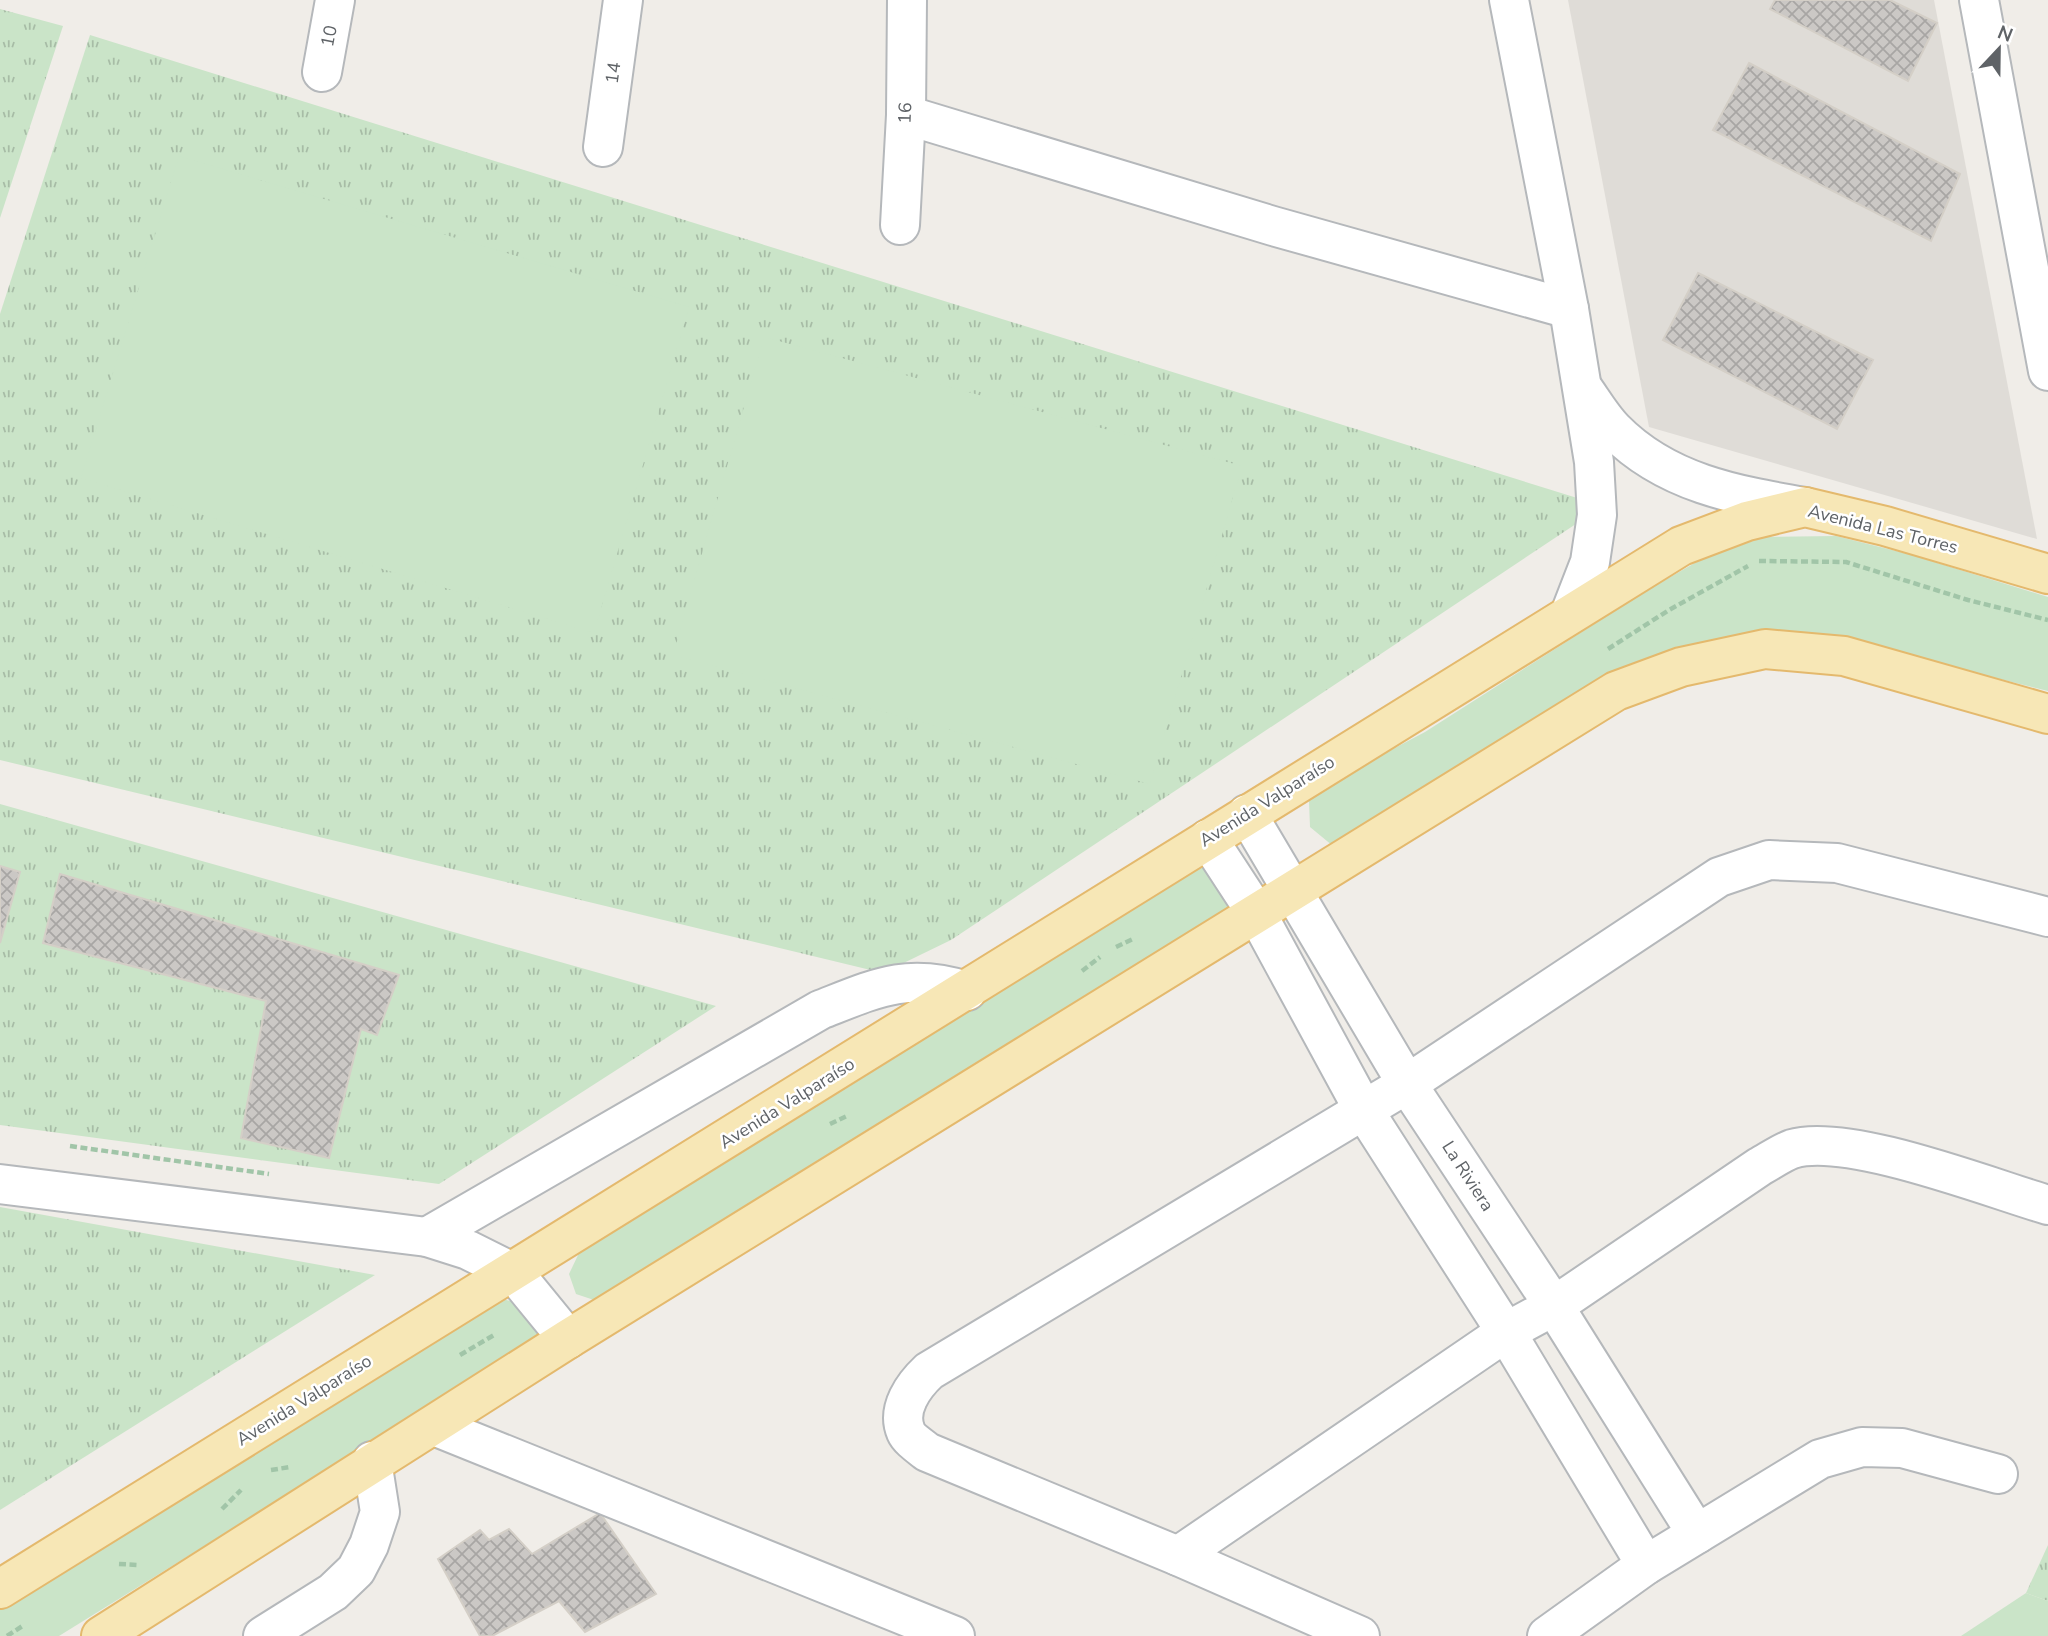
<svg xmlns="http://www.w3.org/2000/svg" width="2048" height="1636" font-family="'Nunito Sans',sans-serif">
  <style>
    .education { fill: #dfdcd7 }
    .grass { fill: url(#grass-tufts) }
    .park { fill: #cae4c8 }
    .building { fill: url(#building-cross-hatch); stroke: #d4cfc7; stroke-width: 2 }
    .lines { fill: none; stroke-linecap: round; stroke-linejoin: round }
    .minor-casing { stroke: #b5b8bb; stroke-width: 42 }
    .major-casing { stroke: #e4b96d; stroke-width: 42 }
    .path { stroke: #a1c5a8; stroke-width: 4.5; stroke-dasharray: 7 3.5; stroke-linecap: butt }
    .minor { stroke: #fff; stroke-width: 38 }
    .major { stroke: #f7e7b6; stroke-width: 38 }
    .labels { text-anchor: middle; stroke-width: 5; stroke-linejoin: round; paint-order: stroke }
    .street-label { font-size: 18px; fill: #5f6367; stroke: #fff }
  </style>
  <defs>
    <pattern id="grass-tufts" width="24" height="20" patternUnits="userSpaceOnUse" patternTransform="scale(1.75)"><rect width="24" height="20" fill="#cae4c8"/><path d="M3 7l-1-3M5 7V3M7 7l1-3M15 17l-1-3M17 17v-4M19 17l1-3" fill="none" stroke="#a7bca6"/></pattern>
    <pattern id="building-cross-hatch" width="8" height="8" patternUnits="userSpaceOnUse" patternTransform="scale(1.75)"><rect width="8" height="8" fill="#cbc8c5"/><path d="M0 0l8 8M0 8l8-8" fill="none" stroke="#a8a6a4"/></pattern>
  </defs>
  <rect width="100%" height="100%" fill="#f0ede8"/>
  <polygon class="education" points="1568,0 1934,0 2037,539 1649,427"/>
  <g class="grass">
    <polygon points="0,9 63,26 0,218"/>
    <polygon points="90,35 1603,506 951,940 883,973 0,760 0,314"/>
    <polygon points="0,804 716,1006 439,1184 0,1125"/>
    <polygon points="0,1207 375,1275 0,1510"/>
    <polygon points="2048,1545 2048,1601 2026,1593"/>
  </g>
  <g class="park">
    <polygon points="179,156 689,307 594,633 81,478"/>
    <polygon points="764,337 1242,466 1150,784 673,655"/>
    <polygon points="1836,536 1912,555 2048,597 2048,691 1851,642 1765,636 1333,846 1310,827 1309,801 1342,776 1425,732 1646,591 1700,560 1764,537"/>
    <polygon points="1208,862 1235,909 597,1301 576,1294 569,1274 580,1251 608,1225"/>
    <polygon points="491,1296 529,1306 541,1318 540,1338 59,1636 0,1636 0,1596"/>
    <polygon points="2026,1593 2048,1601 2048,1636 1961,1636"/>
  </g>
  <g class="building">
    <polygon points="1775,0 1890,0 1937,23 1908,81 1770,9"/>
    <polygon points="1749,63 1960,174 1931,241 1713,130"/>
    <polygon points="1698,273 1873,360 1837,429 1663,340"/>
    <polygon points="0,866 20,872 0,943"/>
    <polygon points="60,874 399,975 377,1035 361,1029 329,1158 241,1138 266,1001 43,943"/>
    <polygon points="600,1513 656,1594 585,1632 559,1601 492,1636 480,1636 438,1559 480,1530 489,1540 509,1529 532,1554"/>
  </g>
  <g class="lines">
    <defs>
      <g id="minor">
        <polyline points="1509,0 1569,309 1594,462 1597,515 1590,562 1571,611"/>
        <polyline points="1979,0 2048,371"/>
        <polyline points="322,72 335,0"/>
        <polyline points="906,115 1273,226 1569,309"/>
        <polyline points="603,147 623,0"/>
        <polyline points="900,225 906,115 907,0"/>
        <path d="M 1585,391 C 1594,404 1603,419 1614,430 C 1666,483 1735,495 1805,507"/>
        <polyline points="1247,814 1407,1084 1554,1306 1697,1534"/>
        <polyline points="1208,839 1257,914 1363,1109 1506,1332 1646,1565"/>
        <polyline points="0,1184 427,1237 468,1250 514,1273 568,1339"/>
        <path d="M 427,1237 L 820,1010 C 876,988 907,972 967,991"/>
        <polyline points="434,1426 955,1636"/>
        <path d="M 1178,1556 L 1506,1332 L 1554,1306 L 1759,1167 C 1770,1161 1781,1153 1792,1149 C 1847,1132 1990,1188 2048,1205"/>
        <polyline points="263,1636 333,1592 356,1570 369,1545 380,1512 372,1461"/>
        <path d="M 1360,1636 L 1178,1556 L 927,1452 C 921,1447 909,1439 906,1432 C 896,1409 914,1385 929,1371 L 1407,1084 L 1719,877 L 1769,860 L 1837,863 L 2048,917"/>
        <polyline points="1547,1636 1646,1565 1820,1459 1862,1447 1902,1448 1998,1474"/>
      </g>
      <g id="major">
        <polyline points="0,1589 1681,546 1747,521 1805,507 1885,526 2048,574"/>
        <polyline points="101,1636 568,1339 1616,691 1681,667 1765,649 1844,656 2048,714"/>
      </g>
    </defs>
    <use href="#minor" class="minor-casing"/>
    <use href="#major" class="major-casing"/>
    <g class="path">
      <polyline points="1759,561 1846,562 1968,600 2048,620"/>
      <polyline points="1608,649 1669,610 1748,566"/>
      <polyline points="1116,947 1133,939"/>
      <polyline points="1082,971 1100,957"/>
      <polyline points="830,1124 847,1116"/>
      <polyline points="70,1146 269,1174"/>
      <polyline points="460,1355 494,1335"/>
      <polyline points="271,1470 290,1467"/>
      <polyline points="222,1509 241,1490"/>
      <polyline points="119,1564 138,1565"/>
      <polyline points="7,1636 24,1625"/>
    </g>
    <use href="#minor" class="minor"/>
    <use href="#major" class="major"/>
  </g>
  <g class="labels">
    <g class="street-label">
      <text transform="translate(329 36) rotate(-79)" y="6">10</text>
      <text transform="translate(613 73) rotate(-82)" y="6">14</text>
      <text transform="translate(905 113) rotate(-88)" y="6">16</text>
      <text transform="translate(1883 529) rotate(14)" y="6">Avenida Las Torres</text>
      <text transform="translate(1267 801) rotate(-32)" y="6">Avenida Valparaíso</text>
      <text transform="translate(787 1103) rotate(-32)" y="6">Avenida Valparaíso</text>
      <text transform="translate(1468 1176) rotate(57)" y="6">La Riviera</text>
      <text transform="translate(304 1400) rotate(-32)" y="6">Avenida Valparaíso</text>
    </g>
  </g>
  <g transform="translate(1999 49) rotate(22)" stroke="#ffffff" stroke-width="5" paint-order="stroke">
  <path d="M0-5L12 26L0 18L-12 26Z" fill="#5f6367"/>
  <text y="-10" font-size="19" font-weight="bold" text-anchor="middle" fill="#5f6367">N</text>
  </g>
</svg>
